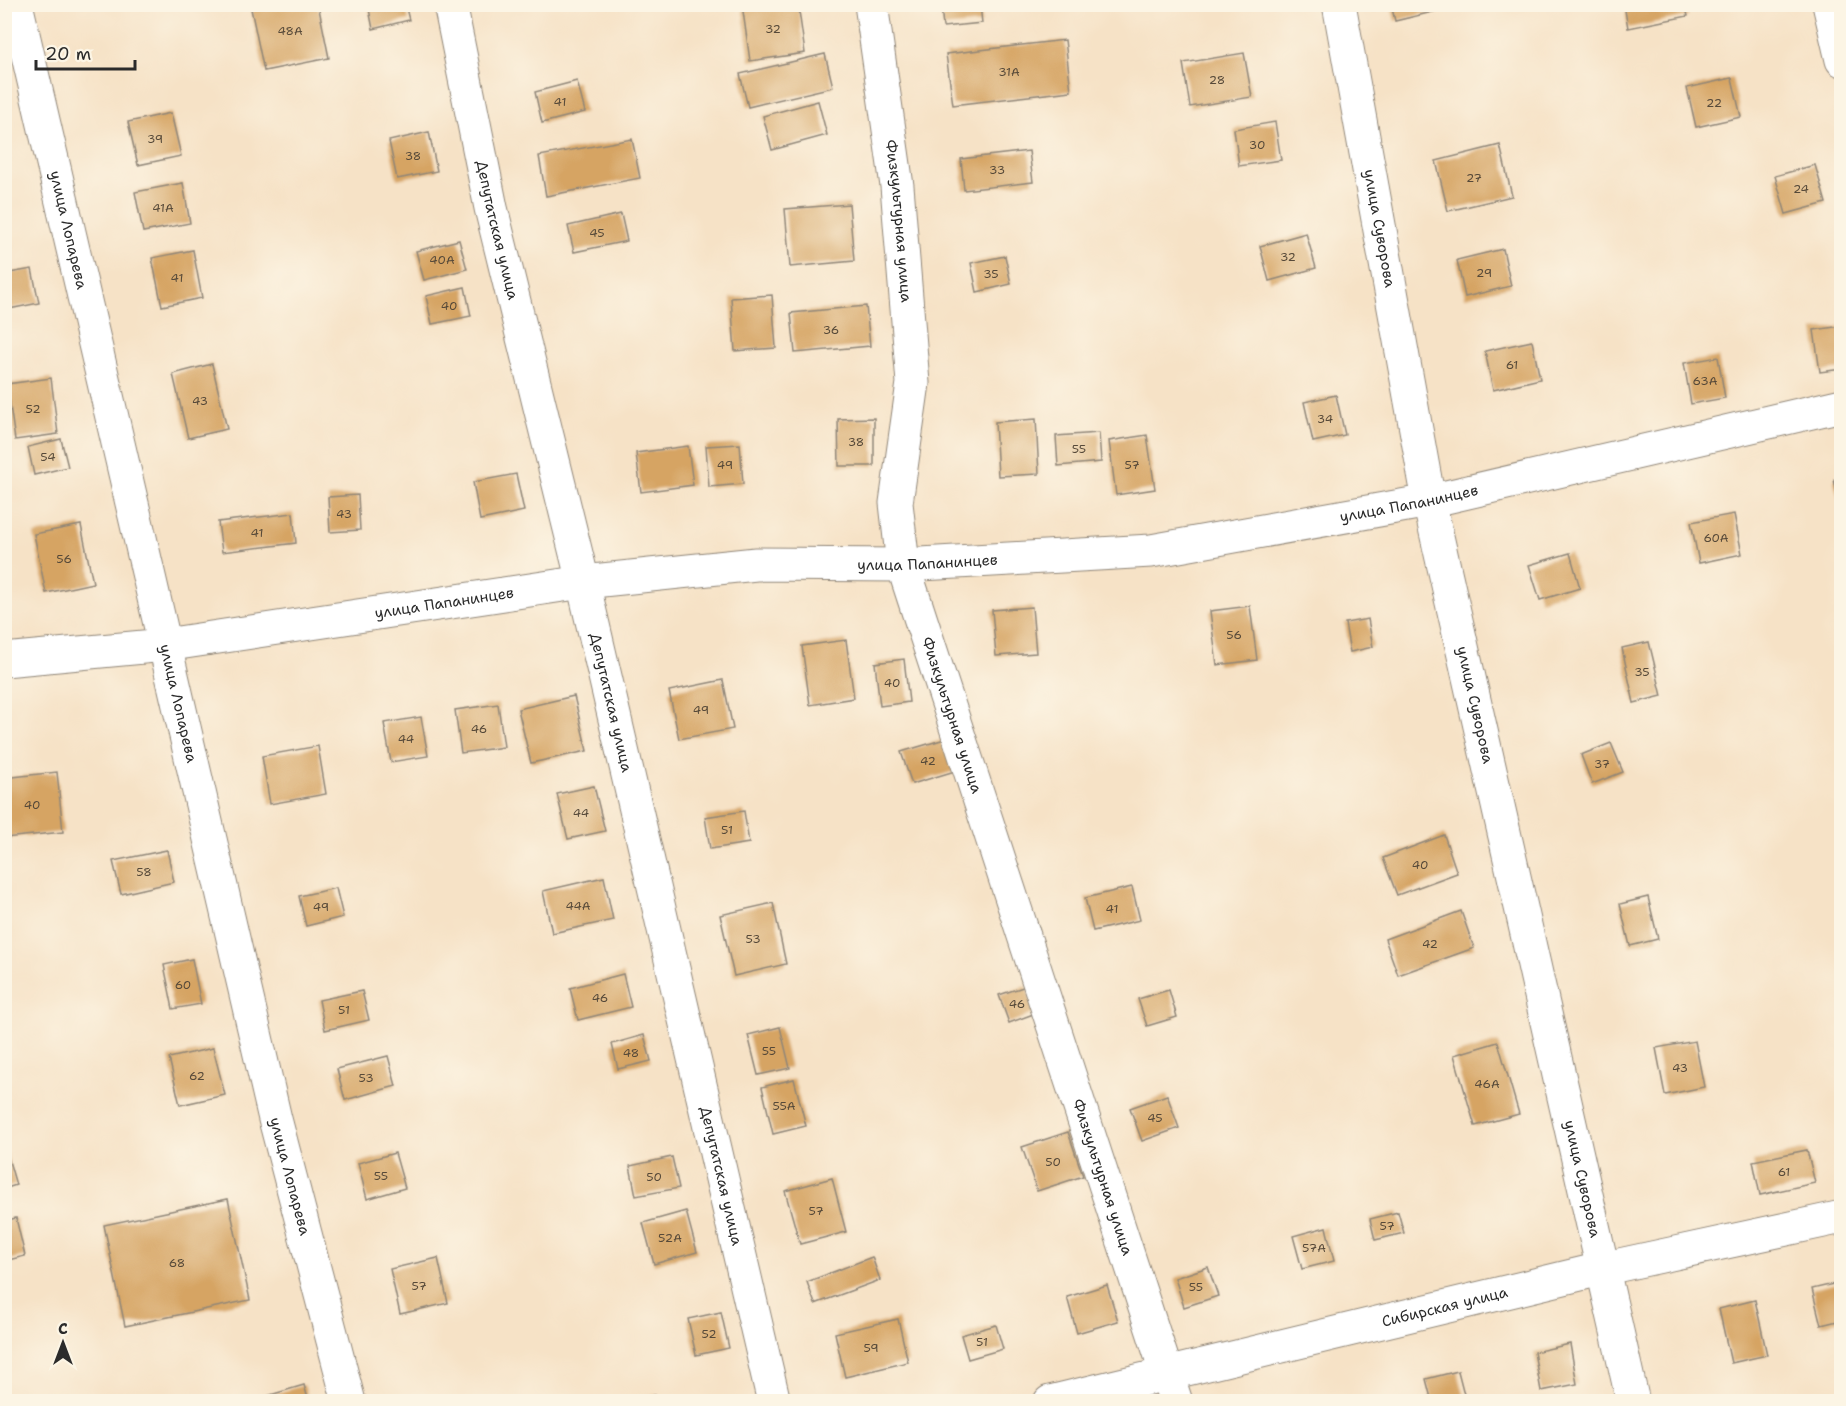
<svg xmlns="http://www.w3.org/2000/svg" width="1846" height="1406" font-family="'Shantell Sans',sans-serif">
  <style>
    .building { fill: #d6a463 }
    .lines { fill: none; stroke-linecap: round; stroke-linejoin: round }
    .minor-casing { stroke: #908678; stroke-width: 35 }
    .minor { stroke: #fff; stroke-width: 33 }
    .labels { text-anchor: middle; stroke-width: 4.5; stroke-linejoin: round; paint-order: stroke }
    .number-label { font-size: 12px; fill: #564939 }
    .street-label { font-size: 15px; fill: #2b2b2b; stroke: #fcf5e5 }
  </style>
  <rect width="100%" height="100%" fill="#fcf5e5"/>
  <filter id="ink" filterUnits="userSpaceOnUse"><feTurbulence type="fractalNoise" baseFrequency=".0167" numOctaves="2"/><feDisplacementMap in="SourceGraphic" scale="12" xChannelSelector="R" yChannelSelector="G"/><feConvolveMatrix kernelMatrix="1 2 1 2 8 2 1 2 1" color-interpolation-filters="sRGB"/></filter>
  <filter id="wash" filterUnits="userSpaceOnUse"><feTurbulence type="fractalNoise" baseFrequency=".008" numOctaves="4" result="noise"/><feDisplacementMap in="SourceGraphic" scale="24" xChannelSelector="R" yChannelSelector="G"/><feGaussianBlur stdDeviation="1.35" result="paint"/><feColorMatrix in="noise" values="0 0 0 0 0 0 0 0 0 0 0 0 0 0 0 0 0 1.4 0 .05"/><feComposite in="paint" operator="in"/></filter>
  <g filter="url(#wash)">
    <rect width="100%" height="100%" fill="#f6e2c6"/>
    <g id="blocks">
      <g class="building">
        <polygon points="250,4 318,4 329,58 264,71"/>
        <polygon points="368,4 405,4 409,20 373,29"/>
        <polygon points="742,4 798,4 805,53 750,61"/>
        <polygon points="1391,4 1439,4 1441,10 1395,21"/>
        <polygon points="1624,4 1685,4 1688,16 1628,28"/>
        <polygon points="941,5 980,5 982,23 943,27"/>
        <polygon points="1065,40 1071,91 953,105 946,54"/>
        <polygon points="1244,53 1252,97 1190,107 1183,63"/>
        <polygon points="825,54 833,87 748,107 740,74"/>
        <polygon points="1732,78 1741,117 1696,127 1687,88"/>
        <polygon points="577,81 585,112 542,123 535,92"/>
        <polygon points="818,101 827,135 772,150 763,116"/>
        <polygon points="171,113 181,156 138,165 128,122"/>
        <polygon points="1275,122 1281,160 1239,166 1234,129"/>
        <polygon points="429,132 437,171 397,179 389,141"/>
        <polygon points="632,139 640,178 546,196 539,156"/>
        <polygon points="1500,145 1512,196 1448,211 1436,161"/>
        <polygon points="1029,151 1033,182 964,190 961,159"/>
        <polygon points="1815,165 1826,203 1786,214 1775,176"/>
        <polygon points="183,183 190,223 143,232 135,192"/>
        <polygon points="849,204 854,261 790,267 785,209"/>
        <polygon points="621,214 627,241 574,252 568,226"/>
        <polygon points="1306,233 1316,268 1269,281 1260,246"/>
        <polygon points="459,240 467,269 424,280 416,251"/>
        <polygon points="1503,249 1511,286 1465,297 1457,260"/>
        <polygon points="193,250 202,298 162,306 152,258"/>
        <polygon points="1005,256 1011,284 977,292 971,263"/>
        <polygon points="32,269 39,303 4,310 4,274"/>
        <polygon points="465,287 471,316 432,324 426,296"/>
        <polygon points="772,295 776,348 735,351 731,298"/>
        <polygon points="866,306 870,346 795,353 791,313"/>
        <polygon points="1842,326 1842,369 1820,372 1814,330"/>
        <polygon points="1532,341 1540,379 1493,390 1485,351"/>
        <polygon points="1718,357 1725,398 1691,404 1684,363"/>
        <polygon points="212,364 227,429 188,438 173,374"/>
        <polygon points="51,378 58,434 15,440 7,384"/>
        <polygon points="1336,395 1345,435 1313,442 1304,402"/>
        <polygon points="874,418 874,466 839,466 838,419"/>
        <polygon points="1036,419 1039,474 998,476 995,422"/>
        <polygon points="1099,433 1101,462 1058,466 1056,436"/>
        <polygon points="1147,435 1155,489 1116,495 1109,441"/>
        <polygon points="61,439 68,467 34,475 28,447"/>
        <polygon points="740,444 743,484 709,487 706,446"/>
        <polygon points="688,446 693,485 641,492 636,453"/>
        <polygon points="516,474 524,511 480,520 473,482"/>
        <polygon points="1842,478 1842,509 1841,509 1834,480"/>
        <polygon points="358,495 360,530 330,532 328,497"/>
        <polygon points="293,513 296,543 222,552 218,522"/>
        <polygon points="1734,514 1742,554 1699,563 1691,522"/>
        <polygon points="81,525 93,583 46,593 34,534"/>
        <polygon points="1570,553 1580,588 1540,600 1529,565"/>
        <polygon points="1250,606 1257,660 1217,665 1210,611"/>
        <polygon points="1032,607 1036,653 996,656 992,610"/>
        <polygon points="1368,619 1373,647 1350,652 1345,623"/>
        <polygon points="846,640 854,698 810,705 802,646"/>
        <polygon points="1649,642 1662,696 1634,703 1622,648"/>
        <polygon points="904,659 909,702 880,706 875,663"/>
        <polygon points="723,680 733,729 679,739 669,691"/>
        <polygon points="574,696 587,751 531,763 518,709"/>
        <polygon points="498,704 504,747 461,753 455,710"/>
        <polygon points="421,717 428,756 391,762 384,723"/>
        <polygon points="945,739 955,771 912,784 901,752"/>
        <polygon points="1611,743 1623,772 1592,784 1581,755"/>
        <polygon points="318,746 326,794 270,804 262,756"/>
        <polygon points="57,772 63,832 4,838 4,778"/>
        <polygon points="594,786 605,831 568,839 557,794"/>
        <polygon points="744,811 749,843 710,849 705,817"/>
        <polygon points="1444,835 1457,873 1397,895 1383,858"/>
        <polygon points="167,850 174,882 121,894 113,861"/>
        <polygon points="604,877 613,920 552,933 543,891"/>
        <polygon points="1132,887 1140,920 1093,931 1085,898"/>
        <polygon points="336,888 343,917 306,926 299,896"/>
        <polygon points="1648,897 1658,939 1630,946 1620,904"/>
        <polygon points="773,903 786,964 734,976 720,915"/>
        <polygon points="1461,911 1474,948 1398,975 1385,939"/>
        <polygon points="192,959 201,1004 173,1009 164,965"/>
        <polygon points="623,974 631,1007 578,1020 570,988"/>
        <polygon points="1026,986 1036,1013 1009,1023 999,995"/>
        <polygon points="1169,990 1177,1017 1147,1026 1138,999"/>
        <polygon points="362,991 369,1020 325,1030 319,1000"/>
        <polygon points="780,1027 790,1068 758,1075 748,1035"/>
        <polygon points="644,1035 651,1061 618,1069 612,1044"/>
        <polygon points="1695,1041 1704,1087 1665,1095 1656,1048"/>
        <polygon points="1498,1042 1519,1114 1475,1126 1454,1055"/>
        <polygon points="213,1048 225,1095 180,1105 169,1058"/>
        <polygon points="388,1056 396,1086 345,1100 337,1069"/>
        <polygon points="794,1079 806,1126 773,1134 762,1087"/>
        <polygon points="1167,1095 1179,1128 1142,1141 1130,1108"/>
        <polygon points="1068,1132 1083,1176 1037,1191 1022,1147"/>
        <polygon points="1807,1150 1815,1183 1760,1195 1753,1161"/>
        <polygon points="395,1153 405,1188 367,1199 358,1163"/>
        <polygon points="7,1154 16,1185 4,1189 4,1155"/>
        <polygon points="672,1157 679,1188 636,1196 630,1166"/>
        <polygon points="832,1178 846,1232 800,1244 785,1191"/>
        <polygon points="228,1199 250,1300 125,1326 104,1225"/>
        <polygon points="686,1211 697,1252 654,1264 643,1223"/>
        <polygon points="1398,1212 1404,1233 1375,1240 1370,1219"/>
        <polygon points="16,1218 25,1256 4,1261 4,1221"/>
        <polygon points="1326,1227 1334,1261 1302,1269 1293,1236"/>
        <polygon points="872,1257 880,1280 815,1304 807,1282"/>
        <polygon points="438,1258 448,1303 400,1314 390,1269"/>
        <polygon points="1208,1267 1218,1296 1184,1307 1175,1278"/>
        <polygon points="1842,1282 1842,1320 1821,1325 1812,1289"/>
        <polygon points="1107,1285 1118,1321 1077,1333 1067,1297"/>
        <polygon points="1755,1300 1767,1355 1731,1363 1719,1309"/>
        <polygon points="721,1312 729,1348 696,1355 688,1319"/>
        <polygon points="898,1319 908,1362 845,1377 835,1333"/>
        <polygon points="996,1325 1003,1349 968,1359 961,1335"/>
        <polygon points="1570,1344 1577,1384 1541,1391 1534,1352"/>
        <polygon points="1458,1371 1466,1402 1432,1402 1426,1379"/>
        <polygon points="304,1385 309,1402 250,1402 250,1401"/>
        <polygon points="655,1395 657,1402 631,1402 631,1401"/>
      </g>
    </g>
  </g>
  <g filter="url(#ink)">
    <use href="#blocks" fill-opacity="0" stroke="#908678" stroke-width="1.5"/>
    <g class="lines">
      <defs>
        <g id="minor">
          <path id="s1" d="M 16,4 L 275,1119 L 349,1402"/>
          <path id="s2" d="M 450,4 L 491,208 L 583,582 L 774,1402"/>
          <path id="s3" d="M 871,4 L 897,186 L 913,383 L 896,503 L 903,565 L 1176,1402"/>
          <path id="s4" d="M 1339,4 L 1429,501 L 1633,1402"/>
          <polyline points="1829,4 1842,60"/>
          <path id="s5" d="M 4,660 L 165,645 L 583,582 L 756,564 L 903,565 L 1151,551 L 1429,501 L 1842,405"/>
          <path id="s6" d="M 1050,1402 L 1601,1269 L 1842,1217"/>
        </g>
      </defs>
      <use href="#minor" class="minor-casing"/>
      <use href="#minor" class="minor"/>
    </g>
  </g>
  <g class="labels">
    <g class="number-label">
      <text x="773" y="33">32</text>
      <text x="290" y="35">48А</text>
      <text x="1009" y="76">31А</text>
      <text x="1217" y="84">28</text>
      <text x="560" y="106">41</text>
      <text x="1714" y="107">22</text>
      <text x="155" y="143">39</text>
      <text x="1257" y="149">30</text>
      <text x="413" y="160">38</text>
      <text x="997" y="174">33</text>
      <text x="1474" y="182">27</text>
      <text x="1801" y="193">24</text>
      <text x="163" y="212">41А</text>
      <text x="597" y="237">45</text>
      <text x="1288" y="261">32</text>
      <text x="442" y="264">40А</text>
      <text x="1484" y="277">29</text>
      <text x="991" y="278">35</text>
      <text x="177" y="282">41</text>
      <text x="449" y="310">40</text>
      <text x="831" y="334">36</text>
      <text x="1512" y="369">61</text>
      <text x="1705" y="385">63А</text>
      <text x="200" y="405">43</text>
      <text x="33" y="413">52</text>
      <text x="1325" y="423">34</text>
      <text x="856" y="446">38</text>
      <text x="1079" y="453">55</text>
      <text x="48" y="461">54</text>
      <text x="725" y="469">49</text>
      <text x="1132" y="469">57</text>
      <text x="344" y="518">43</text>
      <text x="257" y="537">41</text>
      <text x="1716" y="542">60А</text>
      <text x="64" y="563">56</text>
      <text x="1234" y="639">56</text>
      <text x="1642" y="676">35</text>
      <text x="892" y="687">40</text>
      <text x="701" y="714">49</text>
      <text x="479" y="733">46</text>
      <text x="406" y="743">44</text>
      <text x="928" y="765">42</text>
      <text x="1602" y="768">37</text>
      <text x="32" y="809">40</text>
      <text x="581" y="817">44</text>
      <text x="727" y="834">51</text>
      <text x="1420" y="869">40</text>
      <text x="144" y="876">58</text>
      <text x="578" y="910">44А</text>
      <text x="321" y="911">49</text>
      <text x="1112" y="913">41</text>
      <text x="753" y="943">53</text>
      <text x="1430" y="948">42</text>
      <text x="183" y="989">60</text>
      <text x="600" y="1002">46</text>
      <text x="1017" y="1008">46</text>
      <text x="344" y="1014">51</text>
      <text x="769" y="1055">55</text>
      <text x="631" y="1057">48</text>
      <text x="1680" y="1072">43</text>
      <text x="197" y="1080">62</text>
      <text x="366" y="1082">53</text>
      <text x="1487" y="1088">46А</text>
      <text x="784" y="1110">55А</text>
      <text x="1155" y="1122">45</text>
      <text x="1053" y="1166">50</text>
      <text x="1784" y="1176">61</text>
      <text x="381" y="1180">55</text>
      <text x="654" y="1181">50</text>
      <text x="816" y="1215">57</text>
      <text x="1387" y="1230">57</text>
      <text x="670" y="1242">52А</text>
      <text x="1314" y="1252">57А</text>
      <text x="177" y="1267">68</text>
      <text x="419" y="1290">57</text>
      <text x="1196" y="1291">55</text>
      <text x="709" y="1338">52</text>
      <text x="982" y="1346">51</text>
      <text x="871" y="1352">59</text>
    </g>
    <g class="street-label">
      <text dy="5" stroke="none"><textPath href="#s3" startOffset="219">Физкультурная улица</textPath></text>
      <text dy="5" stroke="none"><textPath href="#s4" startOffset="228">улица Суворова</textPath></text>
      <text dy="5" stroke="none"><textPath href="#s1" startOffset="232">улица Лопарева</textPath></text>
      <text dy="5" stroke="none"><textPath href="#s2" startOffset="231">Депутатская улица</textPath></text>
      <text dy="5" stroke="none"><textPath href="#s5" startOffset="1416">улица Папанинцев</textPath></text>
      <text dy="5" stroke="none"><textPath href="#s5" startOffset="930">улица Папанинцев</textPath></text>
      <text dy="5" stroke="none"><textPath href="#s5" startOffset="444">улица Папанинцев</textPath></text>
      <text dy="5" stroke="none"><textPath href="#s2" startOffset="717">Депутатская улица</textPath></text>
      <text dy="5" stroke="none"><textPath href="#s1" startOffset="718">улица Лопарева</textPath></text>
      <text dy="5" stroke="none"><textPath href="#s4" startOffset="714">улица Суворова</textPath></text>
      <text dy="5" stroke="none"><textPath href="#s3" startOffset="723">Физкультурная улица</textPath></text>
      <text dy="5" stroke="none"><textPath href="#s2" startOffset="1203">Депутатская улица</textPath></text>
      <text dy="5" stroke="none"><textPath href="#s1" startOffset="1204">улица Лопарева</textPath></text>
      <text dy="5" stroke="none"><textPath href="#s3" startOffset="1209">Физкультурная улица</textPath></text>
      <text dy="5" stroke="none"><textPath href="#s4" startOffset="1200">улица Суворова</textPath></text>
      <text dy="5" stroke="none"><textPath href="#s6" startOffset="406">Сибирская улица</textPath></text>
    </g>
  </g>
  <rect width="1846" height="1406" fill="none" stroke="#fcf5e5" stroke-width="24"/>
  <g transform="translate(63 1343)" stroke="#fcf5e5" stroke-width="4.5" paint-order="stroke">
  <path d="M0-4.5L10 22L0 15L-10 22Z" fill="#2b2b2b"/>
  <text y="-9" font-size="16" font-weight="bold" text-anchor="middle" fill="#2b2b2b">С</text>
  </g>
  <path d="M36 60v9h99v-9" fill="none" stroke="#2b2b2b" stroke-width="3"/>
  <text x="45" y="60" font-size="18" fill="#2b2b2b" stroke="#fcf5e5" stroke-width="4.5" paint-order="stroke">20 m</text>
</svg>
